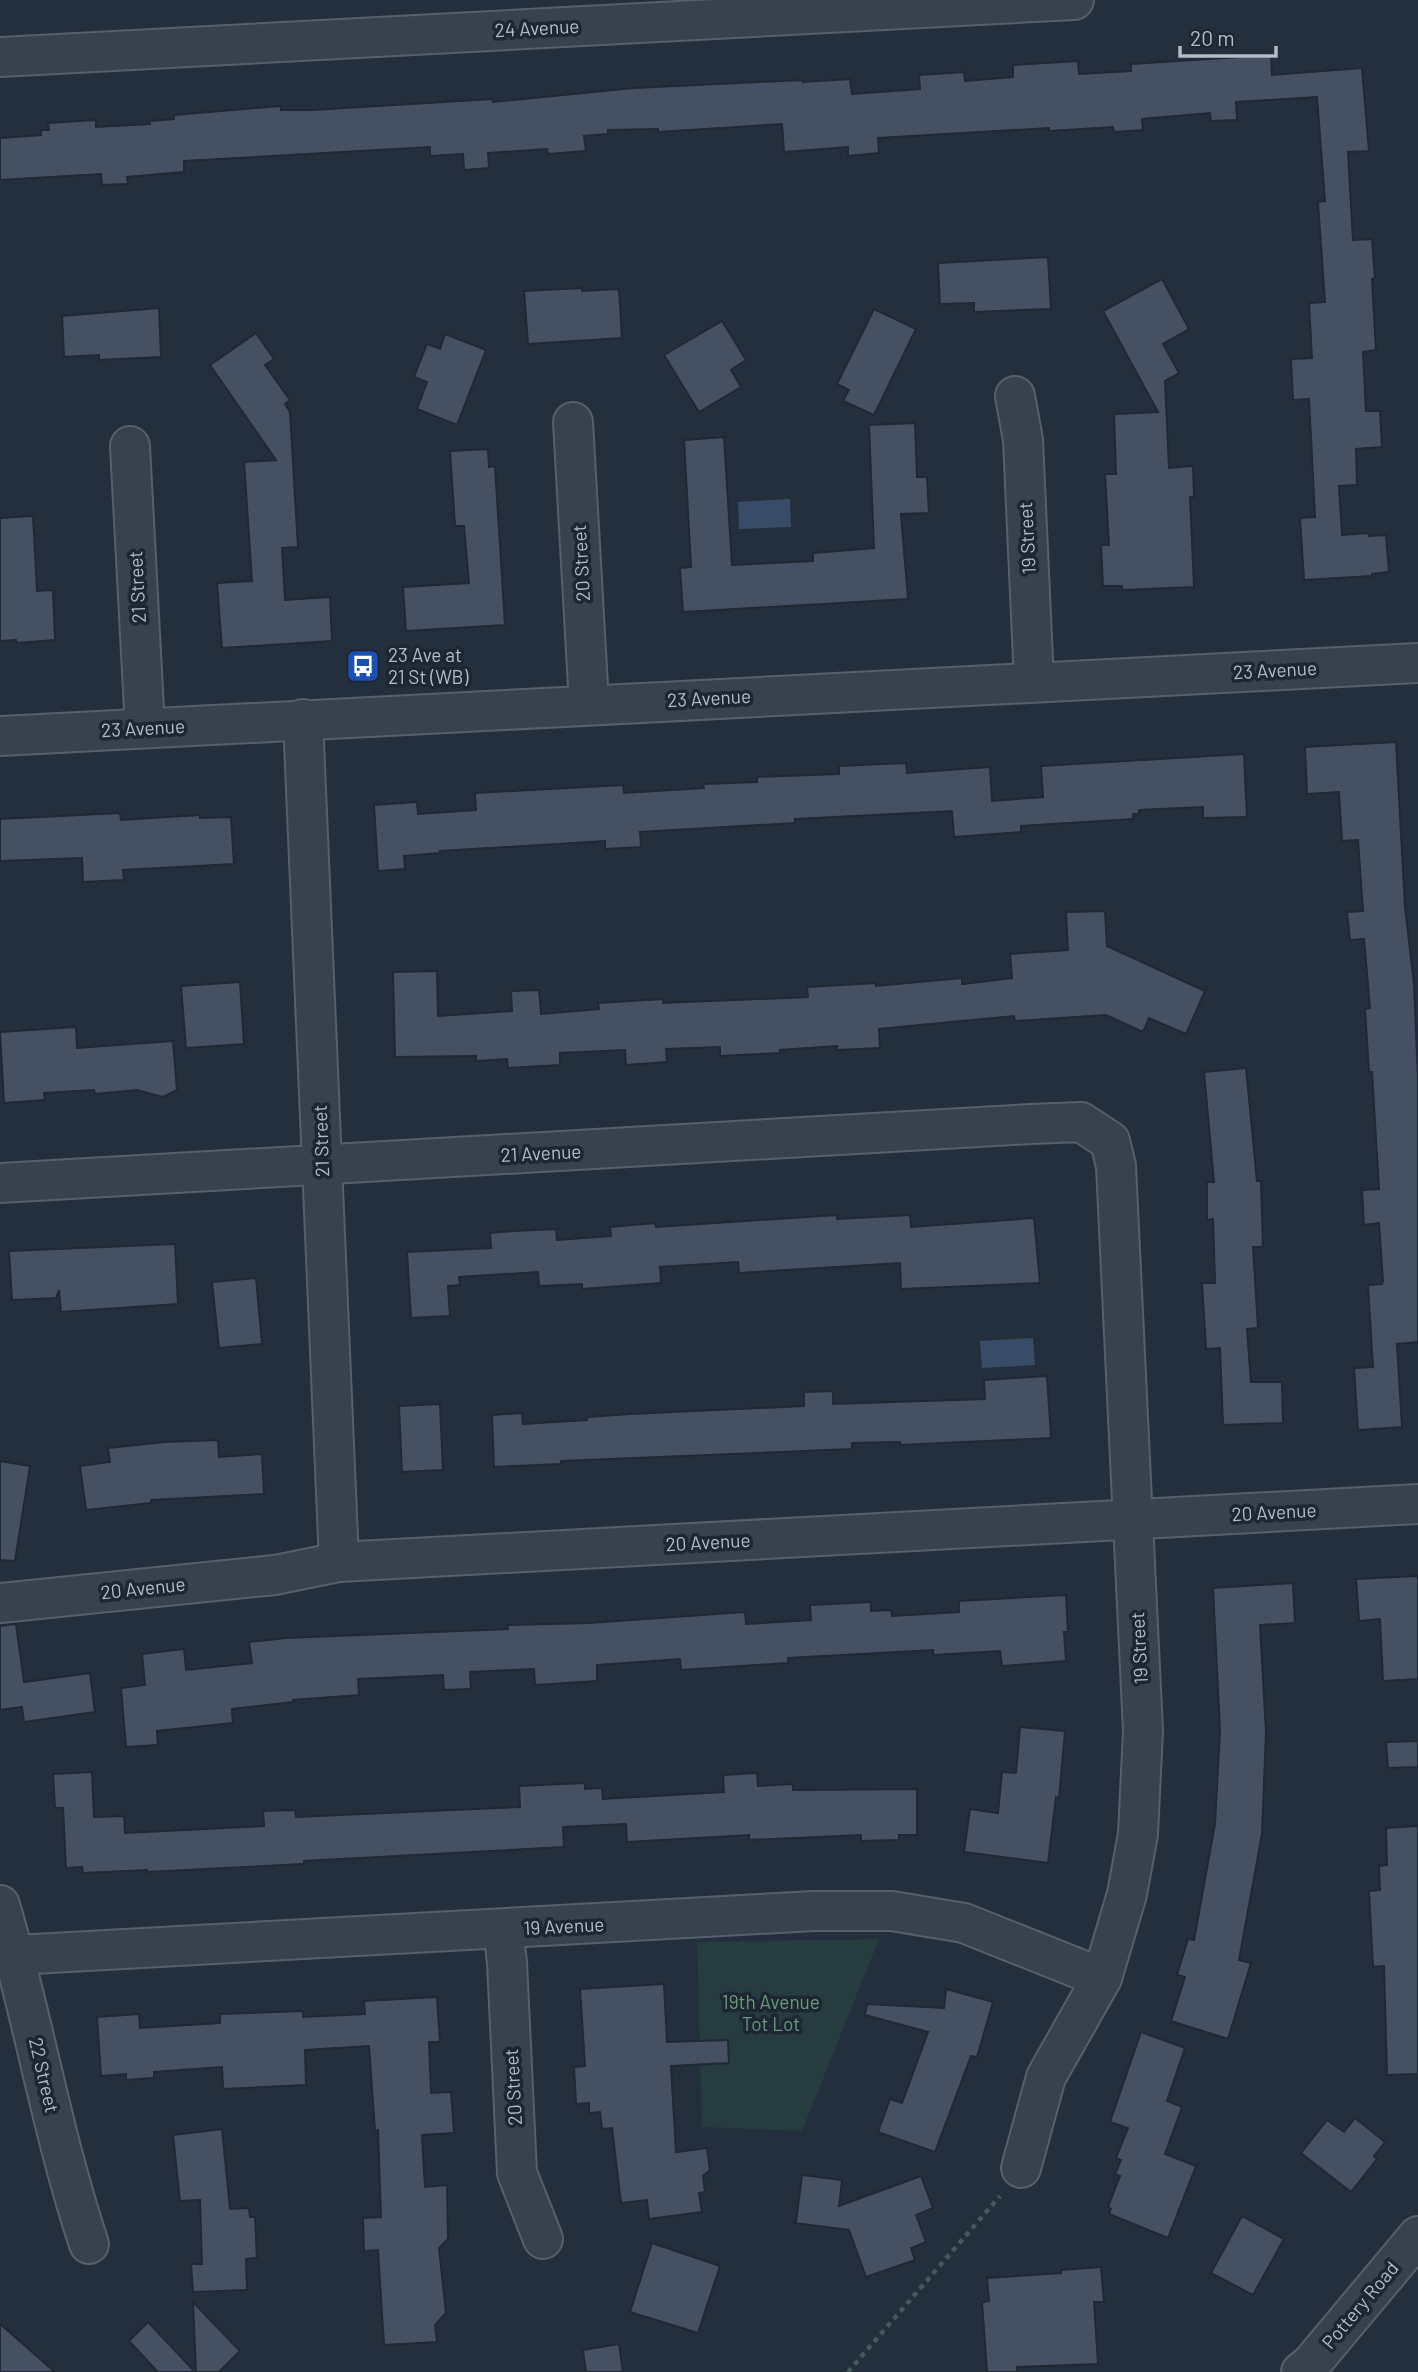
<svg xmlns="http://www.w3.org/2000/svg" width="1418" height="2372" font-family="Barlow,sans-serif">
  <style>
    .green { fill: #263c3f }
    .water { fill: #394c67 }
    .building { fill: #455162; stroke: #1f2835; stroke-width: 2 }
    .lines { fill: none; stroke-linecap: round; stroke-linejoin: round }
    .minor-casing { stroke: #565f6c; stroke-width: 42 }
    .path { stroke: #44595c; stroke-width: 4.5; stroke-dasharray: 5 5; stroke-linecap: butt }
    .minor { stroke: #38414e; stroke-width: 38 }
    .labels { text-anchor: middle; stroke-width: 7; stroke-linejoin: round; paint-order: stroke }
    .street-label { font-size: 19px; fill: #b4bcc9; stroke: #1d2633 }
    .poi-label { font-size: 19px; fill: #b4bcc9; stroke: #1d2633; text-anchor: start }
    .park-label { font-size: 19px; fill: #6b9a76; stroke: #1d2633 }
  </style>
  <rect width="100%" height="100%" fill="#242f3e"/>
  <polygon class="green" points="879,1939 802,2131 702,2127 697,1942"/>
  <g class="water">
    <polygon points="790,499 791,527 739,529 738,502"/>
    <polygon points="1033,1338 1035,1365 982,1368 980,1341"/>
  </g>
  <g class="building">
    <polygon points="1271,55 1272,75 1362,68 1369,151 1348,152 1353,240 1372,239 1375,278 1372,279 1376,350 1363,352 1366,411 1380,411 1382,447 1356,449 1357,485 1339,486 1342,535 1369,533 1369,536 1386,535 1389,572 1372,574 1372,576 1304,580 1300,518 1315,517 1309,399 1293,400 1291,359 1312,358 1309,303 1325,302 1318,202 1325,201 1317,97 1236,102 1237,120 1211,121 1210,113 1142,119 1143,130 1114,132 1113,127 1049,131 1049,128 878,138 879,153 848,156 848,147 784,152 782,124 658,132 658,129 608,130 608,134 584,136 586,151 548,154 547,149 488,153 489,168 464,170 463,154 430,156 430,147 184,161 184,172 127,177 128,184 102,185 101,174 0,180 0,138 41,135 41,130 49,130 48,123 96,120 96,127 150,124 149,121 174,119 174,115 281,106 281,110 313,110 493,99 493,102 634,88 803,80 803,82 850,79 852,94 920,89 919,75 964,72 965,81 1013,77 1013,65 1078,61 1079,74 1131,71 1131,64"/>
    <polygon points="1048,257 1051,309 974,312 974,303 940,304 938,263"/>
    <polygon points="1162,279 1189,329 1163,344 1179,373 1165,381 1169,468 1193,466 1194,497 1190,497 1194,587 1122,590 1122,586 1103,586 1101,545 1109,545 1105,474 1116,474 1114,414 1158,412 1103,311"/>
    <polygon points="582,288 582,291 619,289 622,338 528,344 524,291"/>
    <polygon points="159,308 161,357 99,360 99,355 64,357 62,316"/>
    <polygon points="874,309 916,329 874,415 843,401 849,390 837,384"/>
    <polygon points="722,321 746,360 731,370 741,387 699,412 664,355"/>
    <polygon points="256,333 274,359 265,365 290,400 285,404 290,412 298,547 282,548 285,600 330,597 332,641 222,648 217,583 252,581 244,462 276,460 210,365"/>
    <polygon points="445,334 486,350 457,425 417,409 427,382 414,377 427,344 440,349"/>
    <polygon points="915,423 917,477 927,477 929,513 901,514 908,599 683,612 680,568 691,567 684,440 724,437 732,565 813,561 813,553 874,548 869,425"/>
    <polygon points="488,449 489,467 495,466 505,625 406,631 403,587 469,583 464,526 455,526 450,451"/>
    <polygon points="33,516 37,591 53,590 55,640 17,643 16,640 0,641 0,518"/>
    <polygon points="1396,742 1405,907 1414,984 1418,1079 1418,1342 1397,1344 1402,1427 1358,1430 1354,1368 1373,1367 1368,1285 1382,1284 1383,1281 1379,1223 1364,1225 1362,1190 1379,1189 1372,1072 1369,1072 1365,1009 1370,1008 1364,939 1350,940 1347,912 1363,911 1358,840 1342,841 1339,792 1307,794 1305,747"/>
    <polygon points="1244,754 1247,817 1203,818 1203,807 1139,810 1139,814 1133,814 1133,819 1021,826 1021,832 954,837 952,811 795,819 795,823 640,832 641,847 605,849 605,841 440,851 440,853 404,856 405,869 378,871 374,805 417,802 418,814 476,810 475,793 623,785 624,793 704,788 703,784 757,782 757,777 839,774 839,766 906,763 907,773 990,767 992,801 1043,797 1041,766"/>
    <polygon points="120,813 121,820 200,815 200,818 231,817 234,864 123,870 124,880 83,882 82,858 0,861 0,819"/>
    <polygon points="1105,911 1107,946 1205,991 1186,1034 1149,1018 1143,1032 1106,1015 1015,1021 1014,1016 879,1029 880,1048 837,1050 837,1046 780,1050 780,1053 720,1056 720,1047 666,1049 667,1062 626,1065 625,1050 560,1053 560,1065 508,1068 507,1059 476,1061 476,1056 395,1057 393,972 437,971 438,1016 512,1011 511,991 539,990 541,1014 599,1009 598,1003 663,999 663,1003 808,997 807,987 876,983 876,986 962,978 962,984 1012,978 1010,954 1068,950 1066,912"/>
    <polygon points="240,982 244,1044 186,1048 181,986"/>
    <polygon points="76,1027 77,1048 173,1041 177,1090 163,1097 137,1090 95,1094 94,1090 44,1093 45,1100 4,1103 0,1032"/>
    <polygon points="1246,1068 1257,1181 1261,1181 1263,1247 1253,1247 1258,1328 1247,1329 1251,1382 1282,1382 1283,1423 1223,1425 1220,1348 1206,1349 1202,1283 1215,1283 1213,1219 1207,1220 1207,1182 1214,1182 1204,1072"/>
    <polygon points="837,1215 837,1219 910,1215 911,1227 1034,1218 1040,1283 901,1289 900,1263 739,1273 738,1262 660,1267 661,1283 582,1289 582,1284 539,1286 538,1272 459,1277 460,1285 448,1286 450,1316 411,1318 407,1252 491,1248 490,1233 514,1231 556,1229 557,1240 611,1236 610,1227 655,1223 656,1227"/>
    <polygon points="175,1244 178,1304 61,1312 59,1290 56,1298 12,1300 9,1251"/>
    <polygon points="256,1278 262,1344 219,1348 212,1282"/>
    <polygon points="1047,1376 1051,1438 901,1445 900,1442 852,1443 852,1449 561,1461 561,1464 494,1467 492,1415 522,1413 523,1424 587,1420 587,1417 631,1414 804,1406 804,1392 833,1391 833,1404 985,1399 984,1380"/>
    <polygon points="440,1404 443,1470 402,1472 399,1406"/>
    <polygon points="218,1440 219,1457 262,1454 264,1494 151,1500 151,1503 86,1510 80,1466 110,1462 108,1448 165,1442"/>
    <polygon points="0,1461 30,1466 15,1561 0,1560"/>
    <polygon points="1418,1576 1418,1679 1383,1681 1380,1619 1359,1621 1356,1579"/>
    <polygon points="1293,1583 1295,1623 1260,1625 1266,1732 1262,1834 1239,1960 1251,1963 1228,2039 1171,2021 1185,1977 1177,1975 1188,1939 1194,1940 1215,1824 1220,1731 1213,1588"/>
    <polygon points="1066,1595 1068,1632 1064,1632 1066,1661 1002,1666 1000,1651 933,1655 933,1650 788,1658 788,1663 681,1670 680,1659 597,1665 597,1681 535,1685 534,1669 470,1672 471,1689 444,1690 443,1675 358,1679 359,1695 293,1700 293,1702 232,1709 233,1723 157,1731 158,1745 126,1747 121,1688 145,1685 142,1654 184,1649 186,1670 252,1663 249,1642 286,1638 508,1629 507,1625 589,1623 745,1612 746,1624 811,1620 810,1605 871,1602 871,1611 891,1610 892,1616 959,1612 959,1601"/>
    <polygon points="16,1624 24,1682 90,1673 95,1712 24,1722 22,1707 0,1710 0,1626"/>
    <polygon points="1020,1727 1065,1731 1059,1798 1056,1797 1048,1863 964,1852 970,1809 998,1813 1002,1772 1016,1773"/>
    <polygon points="1418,1741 1418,1767 1388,1768 1386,1742"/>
    <polygon points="92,1772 94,1817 124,1816 125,1833 264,1826 263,1811 295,1810 296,1817 520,1807 519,1786 585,1783 585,1789 602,1788 603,1799 724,1792 723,1775 757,1773 758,1786 793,1784 793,1790 917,1789 917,1835 899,1835 899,1840 861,1841 861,1835 749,1840 749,1835 627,1842 626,1824 563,1827 564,1847 304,1861 304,1864 147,1872 147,1870 83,1873 82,1867 66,1868 63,1808 55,1808 53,1774"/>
    <polygon points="1418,1826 1418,2074 1387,2075 1384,1966 1373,1967 1369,1891 1380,1890 1379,1866 1387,1865 1386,1828"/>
    <polygon points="664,1984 667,2042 728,2040 729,2063 671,2066 676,2152 707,2148 710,2170 703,2176 705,2192 699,2193 702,2212 649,2219 647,2200 621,2203 612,2128 602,2129 600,2112 589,2113 589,2103 576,2104 574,2067 585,2066 580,1989"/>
    <polygon points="946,1989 993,2002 977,2057 971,2056 935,2152 878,2132 890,2099 902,2103 928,2032 865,2015 867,2004 944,2008"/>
    <polygon points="437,1997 440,2042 429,2042 431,2093 451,2092 454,2133 422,2135 425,2187 447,2185 448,2239 439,2248 446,2313 435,2325 437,2342 384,2345 378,2250 364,2251 363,2218 381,2217 378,2130 375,2131 369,2046 305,2050 306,2085 223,2089 222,2067 154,2072 154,2078 126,2080 126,2074 101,2076 97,2017 139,2014 140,2028 220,2023 220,2014 303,2011 303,2017 365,2014 364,2001"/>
    <polygon points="1141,2032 1185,2048 1167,2101 1182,2107 1165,2154 1196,2166 1168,2238 1109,2214 1111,2209 1108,2207 1120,2176 1115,2174 1121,2160 1116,2158 1128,2128 1110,2122"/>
    <polygon points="1355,2118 1385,2142 1374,2156 1377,2159 1351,2192 1301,2153 1327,2120 1344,2132"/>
    <polygon points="222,2129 230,2209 249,2208 250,2217 255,2217 257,2258 246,2259 247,2290 193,2292 191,2264 202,2264 200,2200 180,2201 173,2135"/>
    <polygon points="802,2175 842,2180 839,2206 921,2176 933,2208 916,2215 926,2242 911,2248 915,2260 866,2277 849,2230 794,2223 796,2222"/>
    <polygon points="1242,2216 1284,2239 1253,2295 1211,2273"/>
    <polygon points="652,2243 720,2266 698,2333 630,2312"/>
    <polygon points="1101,2267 1104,2302 1094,2302 1098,2364 1017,2367 1017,2372 987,2372 982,2302 989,2301 987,2278 1061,2273 1061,2270"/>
    <polygon points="193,2302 240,2351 219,2372 196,2372"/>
    <polygon points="148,2322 195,2372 158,2372 129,2341"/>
    <polygon points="0,2324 55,2372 0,2372"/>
    <polygon points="619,2344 623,2372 586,2372 583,2350"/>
  </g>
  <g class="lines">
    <defs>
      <g id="minor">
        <polyline points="0,57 1074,0"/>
        <polyline points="1015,396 1023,440 1034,682"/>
        <polyline points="573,422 589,704"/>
        <polyline points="130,446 145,728"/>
        <polyline points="303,719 339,1562"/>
        <polyline points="0,736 1418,663"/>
        <polyline points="0,1183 1031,1124 1081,1122 1110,1141 1116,1166 1143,1731 1138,1834 1127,1894 1102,1978 1046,2077 1021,2168"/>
        <polyline points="0,1603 275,1575 339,1562 1418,1504"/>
        <path d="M 0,1905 C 33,2017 52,2133 89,2244"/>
        <polyline points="503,1929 507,1962 517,2173 543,2239"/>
        <polyline points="15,1955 814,1911 892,1911 964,1923 1102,1978"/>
        <polyline points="1301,2372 1311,2364 1418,2236"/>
      </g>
    </defs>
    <use href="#minor" class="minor-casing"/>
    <polyline class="path" points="848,2372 1000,2196"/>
    <use href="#minor" class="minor"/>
  </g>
  <defs>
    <symbol id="bus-square" viewBox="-11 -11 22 22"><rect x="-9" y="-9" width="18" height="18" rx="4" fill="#1a4fb4" stroke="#1d2633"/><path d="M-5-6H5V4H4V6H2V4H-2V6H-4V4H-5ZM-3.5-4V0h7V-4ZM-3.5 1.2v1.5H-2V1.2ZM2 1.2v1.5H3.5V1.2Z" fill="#fff"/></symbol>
  </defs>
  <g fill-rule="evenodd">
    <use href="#bus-square" x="344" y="647" width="38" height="38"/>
  </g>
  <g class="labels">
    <g class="street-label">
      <text transform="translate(537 28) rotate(-3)" y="7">24 Avenue</text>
      <text transform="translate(1027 538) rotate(-93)" y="7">19 Street</text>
      <text transform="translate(581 563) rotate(-93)" y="7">20 Street</text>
      <text transform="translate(137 587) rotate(-93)" y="7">21 Street</text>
      <text transform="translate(1275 670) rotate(-3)" y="7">23 Avenue</text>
      <text transform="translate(709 698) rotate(-3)" y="7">23 Avenue</text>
      <text transform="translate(143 728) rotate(-3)" y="7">23 Avenue</text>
      <text transform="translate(321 1141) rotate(-92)" y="7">21 Street</text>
      <text transform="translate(541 1153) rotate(-3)" y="7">21 Avenue</text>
      <text transform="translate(1274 1512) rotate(-3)" y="7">20 Avenue</text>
      <text transform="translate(708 1542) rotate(-3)" y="7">20 Avenue</text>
      <text transform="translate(143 1588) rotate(-6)" y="7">20 Avenue</text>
      <text transform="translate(1139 1648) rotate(-93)" y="7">19 Street</text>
      <text transform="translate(564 1926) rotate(-3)" y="7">19 Avenue</text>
      <text transform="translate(44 2075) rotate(77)" y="7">22 Street</text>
      <text transform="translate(513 2087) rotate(-93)" y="7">20 Street</text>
      <text transform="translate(1360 2305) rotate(-50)" y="7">Pottery Road</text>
    </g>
    <g class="poi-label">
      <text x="388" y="662">23 Ave at<tspan x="388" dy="22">21 St (WB)</tspan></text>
    </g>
    <g class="park-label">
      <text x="771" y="2009">19th Avenue<tspan x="771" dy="22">Tot Lot</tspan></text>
    </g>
  </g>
  <path d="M1180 46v10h96v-10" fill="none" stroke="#b4bcc9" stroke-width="3.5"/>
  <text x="1190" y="46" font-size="21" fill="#b4bcc9" stroke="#1d2633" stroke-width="5" paint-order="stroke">20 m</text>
</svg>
